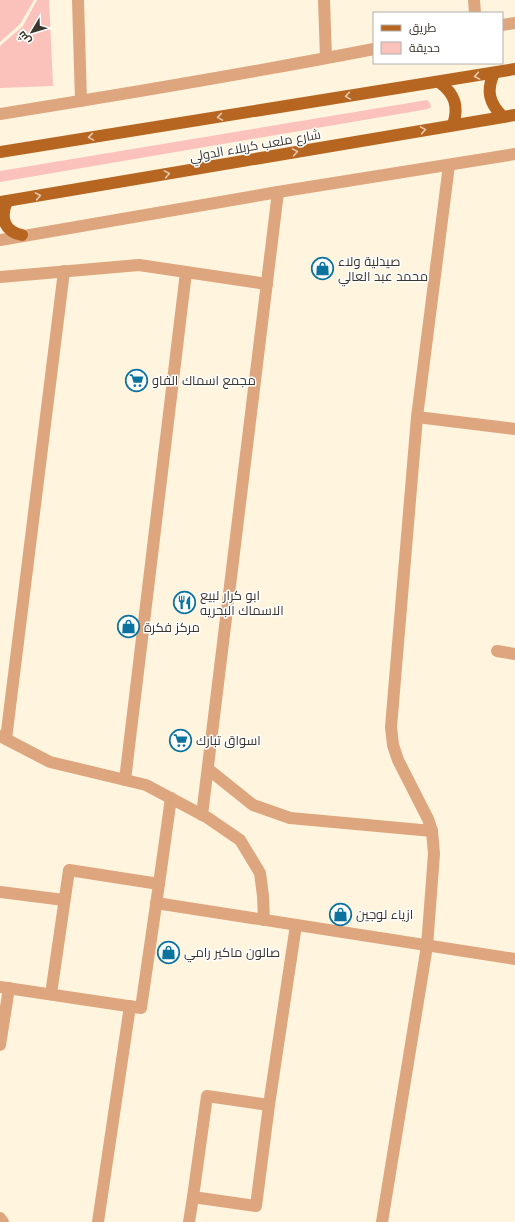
<svg xmlns="http://www.w3.org/2000/svg" width="515" height="1222" font-family="Arial,Cairo,sans-serif">
  <style>
    .green { fill: #fbc2bb }
    .lines { fill: none; stroke-linecap: round; stroke-linejoin: round }
    .minor { stroke: #dea67e; stroke-width: 12 }
    .major { stroke: #b66621; stroke-width: 12 }
    .oneway { stroke: #e5c9b1 }
    .labels { text-anchor: middle; stroke-width: 3; stroke-linejoin: round; paint-order: stroke }
    .street-label { font-size: 13px; fill: #3b362e; stroke: #fff }
    .poi-label { font-size: 13px; fill: #3b362e; stroke: #fff; text-anchor: start }
  </style>
  <rect width="100%" height="100%" fill="#fff4dd"/>
  <g class="green">
    <polygon points="0,0 34,0 20,24 0,42"/>
    <polygon points="37,0 49,0 53,86 0,88 0,46 23,26"/>
    <polygon points="427,100 430,103 431,107 428,109 0,182 0,171"/>
  </g>
  <g class="lines">
    <g class="minor">
      <polyline points="78,0 81,101"/>
      <polyline points="324,0 326,58"/>
      <polyline points="474,0 475,13"/>
      <polyline points="502,25 515,23"/>
      <path d="M 0,114 C 125,94 250,73 374,49"/>
      <polyline points="0,240 278,192 515,154"/>
      <polyline points="0,277 139,265 267,284"/>
      <polyline points="417,417 515,429"/>
      <polyline points="497,651 515,654"/>
      <polyline points="0,736 50,762 146,785 208,818 240,840 260,873 263,896 264,920"/>
      <polyline points="6,739 64,271"/>
      <polyline points="208,769 253,805 290,818 432,831"/>
      <polyline points="125,780 186,272"/>
      <polyline points="202,815 278,192"/>
      <polyline points="159,884 171,798"/>
      <polyline points="0,892 64,900"/>
      <polyline points="156,903 515,959"/>
      <polyline points="0,987 141,1008 159,884 69,870 51,994"/>
      <polyline points="0,1045 9,988"/>
      <polyline points="269,1105 207,1096 193,1197 256,1206 269,1105 296,925"/>
      <polyline points="0,1218 3,1222"/>
      <polyline points="98,1222 130,1006"/>
      <polyline points="189,1222 193,1197"/>
      <polyline points="382,1222 427,946 434,854 432,831 428,819 398,760 393,745 391,727 417,417 449,165"/>
    </g>
    <g class="major">
      <path d="M 494,73 C 486,91 489,103 503,117"/>
      <path d="M 439,82 C 455,94 459,106 453,125"/>
      <polyline points="0,152 515,69"/>
      <path d="M 7,201 C 0,218 4,231 22,235"/>
      <polyline points="0,202 515,115"/>
    </g>
  </g>
  <defs><path id="oneway-chevron" d="M-2-3.5L2.5 0L-2 3.5" fill="none" stroke-width="1.6" stroke-linecap="round" stroke-linejoin="round"/></defs>
  <g class="oneway">
    <use href="#oneway-chevron" transform="translate(477 76) rotate(170)"/>
    <use href="#oneway-chevron" transform="translate(348 96) rotate(171)"/>
    <use href="#oneway-chevron" transform="translate(220 117) rotate(171)"/>
    <use href="#oneway-chevron" transform="translate(423 130) rotate(-10)"/>
    <use href="#oneway-chevron" transform="translate(91 137) rotate(171)"/>
    <use href="#oneway-chevron" transform="translate(295 152) rotate(-10)"/>
    <use href="#oneway-chevron" transform="translate(167 174) rotate(-10)"/>
    <use href="#oneway-chevron" transform="translate(38 196) rotate(-10)"/>
  </g>
  <defs>
    <symbol id="shop-ring" viewBox="-11 -11 22 22"><circle r="9.5" fill="#fff" stroke="#0c739f" stroke-width="1.5"/><path d="M-5-2.5h2.3a2.7 3.5 0 0 1 5.4 0H5L5.5 6h-11ZM-1.5-2.5h3a1.5 2.3 0 0 0-3 0Z" fill="#0c739f"/></symbol>
    <symbol id="supermarket-ring" viewBox="-11 -11 22 22"><circle r="9.5" fill="#fff" stroke="#0c739f" stroke-width="1.5"/><path d="M-6-5.5h2.5l.6 2H6L4.5 2H-2.5L-4.4-4H-6ZM-1.5 3.2a1.3 1.3 0 1 0 .1 0ZM3 3.2a1.3 1.3 0 1 0 .1 0Z" fill="#0c739f"/></symbol>
    <symbol id="restaurant-ring" viewBox="-11 -11 22 22"><circle r="9.5" fill="#fff" stroke="#0c739f" stroke-width="1.5"/><path d="M-5-6h1v4h1v-4h1v4h1v-4h1v5L-1.5 .5V6h-2V.5L-5-1ZM5-6V6H3V1.5H1.5Q1.5-4 5-6Z" fill="#0c739f"/></symbol>
  </defs>
  <g fill-rule="evenodd">
    <use href="#shop-ring" x="310" y="256" width="25" height="25"/>
    <use href="#supermarket-ring" x="124" y="368" width="25" height="25"/>
    <use href="#restaurant-ring" x="172" y="590" width="25" height="25"/>
    <use href="#shop-ring" x="116" y="614" width="25" height="25"/>
    <use href="#supermarket-ring" x="168" y="728" width="25" height="25"/>
    <use href="#shop-ring" x="328" y="902" width="25" height="25"/>
    <use href="#shop-ring" x="156" y="940" width="25" height="25"/>
  </g>
  <g class="labels">
    <g class="street-label">
      <text transform="translate(255 145) rotate(-10)" y="5">شارع ملعب كربلاء الدولي</text>
    </g>
    <g class="poi-label">
      <text x="338" y="266">صيدلية ولاء<tspan x="338" dy="15">محمد عبد العالي</tspan></text>
      <text x="152" y="385">مجمع اسماك الفاو</text>
      <text x="200" y="600">ابو كرار لبيع<tspan x="200" dy="15">الاسماك البحريه</tspan></text>
      <text x="144" y="632">مركز فكرة</text>
      <text x="196" y="745">اسواق تبارك</text>
      <text x="356" y="919">ازياء لوجين</text>
      <text x="184" y="957">صالون ماكير رامي</text>
    </g>
  </g>
  <rect x="373" y="12" width="130" height="52" fill="#ffffff" stroke="#b1afab"/>
  <rect x="381" y="25" width="20" height="6" fill="#b66621" stroke="#b1afab"/>
  <text x="409" y="32" font-size="12" fill="#3b362e">طريق</text>
  <rect x="381" y="42" width="20" height="12" fill="#fbc2bb" stroke="#b1afab"/>
  <text x="409" y="52" font-size="12" fill="#3b362e">حديقة</text>
  <g transform="translate(32 32) rotate(232)" stroke="#ffffff" stroke-width="3" paint-order="stroke">
  <path d="M0-3L7 15L0 10L-7 15Z" fill="#3b362e"/>
  <text y="-6" font-size="11" font-weight="bold" text-anchor="middle" fill="#3b362e">ش</text>
  </g>
</svg>
